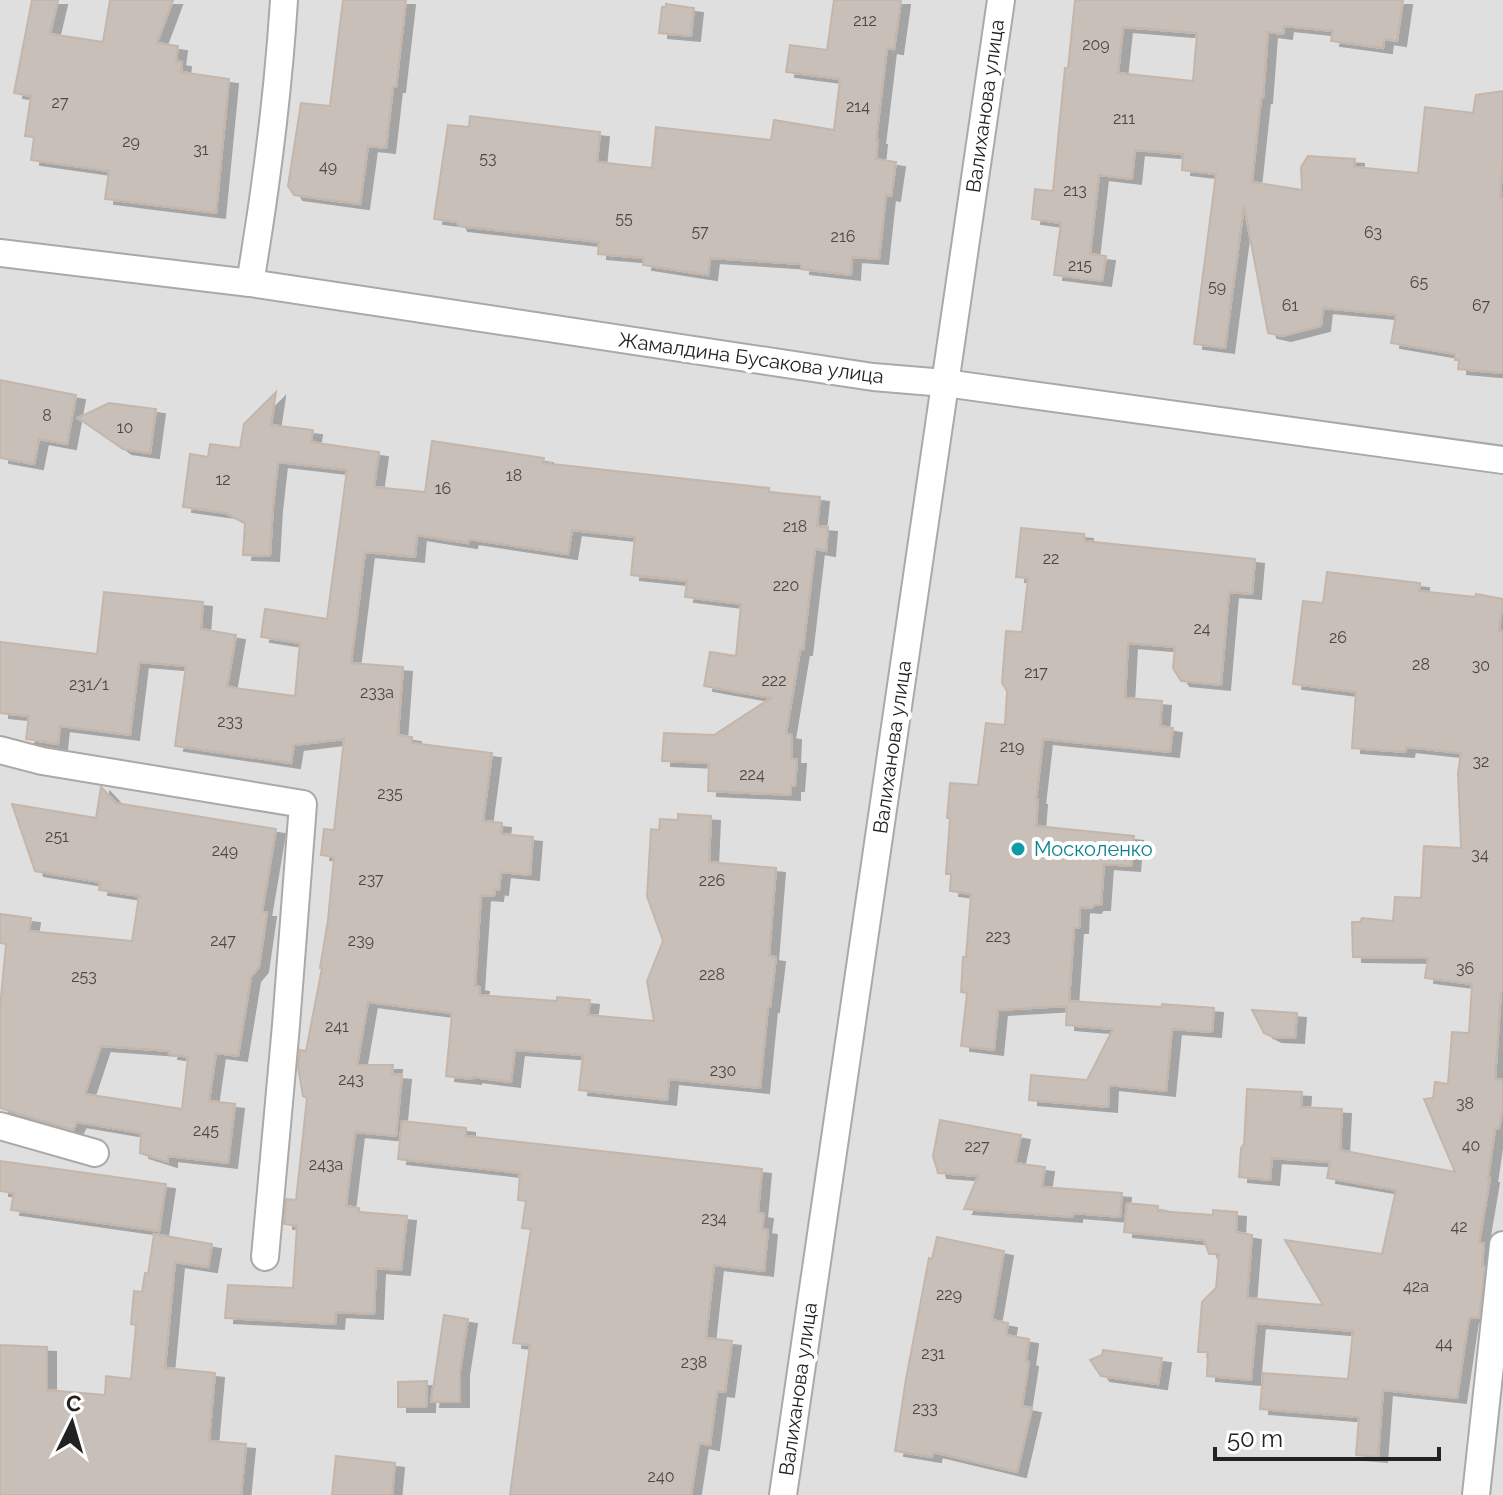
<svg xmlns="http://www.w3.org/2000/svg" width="1503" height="1495" font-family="Raleway,sans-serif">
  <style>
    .residential { fill: #e0dfdf }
    .building { fill: #c7bfb8; stroke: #c4b6ab; stroke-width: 2; fill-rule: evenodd; filter: url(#shadow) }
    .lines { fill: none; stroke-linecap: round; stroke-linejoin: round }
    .street-casing { stroke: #a9a9a9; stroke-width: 30 }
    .street { stroke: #fff; stroke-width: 26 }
    .culture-dot { fill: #0f9aa8; stroke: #fff; stroke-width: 3 }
    .labels { text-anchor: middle; stroke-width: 8; stroke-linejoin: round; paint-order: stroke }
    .number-label { font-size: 16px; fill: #4b4948 }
    .street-label { font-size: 20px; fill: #222; stroke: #fff }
    .culture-label { font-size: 20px; fill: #0d838f; stroke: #fff; text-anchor: start }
  </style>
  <defs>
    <filter id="shadow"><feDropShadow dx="9" dy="5" stdDeviation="0" flood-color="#0004"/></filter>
  </defs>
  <rect width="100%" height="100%" fill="#f2efe9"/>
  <rect class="residential" x="0" y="0" width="1503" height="1495"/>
  <g class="building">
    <polygon points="32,0 58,0 50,34 103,42 110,0 173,0 157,43 178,46 176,61 182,62 181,72 229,79 216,213 105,199 109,171 31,160 34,137 25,136 31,96 14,93"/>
    <polygon points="343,0 406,0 396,87 393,87 386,148 368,146 360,204 294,195 288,186 301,103 330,106"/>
    <polygon points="834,0 901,0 894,49 887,48 876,140 878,140 876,159 896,162 891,196 886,195 879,259 852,257 851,275 801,269 801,264 710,258 708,275 643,265 644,258 598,254 599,242 459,226 457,222 434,219 448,125 469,127 470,116 600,132 597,162 652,168 656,127 771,140 774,120 834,130 840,79 786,72 790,45 827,50"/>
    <path d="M 1075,0 L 1403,0 L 1397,41 L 1384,39 L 1383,48 L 1331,41 L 1333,31 L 1284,26 L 1283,34 L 1268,32 L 1263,98 L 1261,98 L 1252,182 L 1302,190 L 1301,167 L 1308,156 L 1355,159 L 1354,167 L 1418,173 L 1425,107 L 1473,113 L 1476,95 L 1503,91 L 1503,158 L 1500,198 L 1503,198 L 1503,373 L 1458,369 L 1459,360 L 1455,360 L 1455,354 L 1391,343 L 1396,315 L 1323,308 L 1321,326 L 1282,336 L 1268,333 L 1244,205 L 1225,348 L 1194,344 L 1216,174 L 1182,170 L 1183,154 L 1135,150 L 1132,179 L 1099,175 L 1090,254 L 1106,256 L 1102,281 L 1054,275 L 1061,223 L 1032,219 L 1035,189 L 1053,191 L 1065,68 L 1068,68 ZM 1123,27 L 1197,33 L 1193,81 L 1118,73 Z"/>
    <polygon points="666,4 694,8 691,36 659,33 662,7 666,7"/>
    <polygon points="0,380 76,395 67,444 39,439 34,464 0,458"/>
    <polygon points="276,392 271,425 313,430 311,442 379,452 374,487 425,492 432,441 544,458 543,463 769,488 769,492 820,497 817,526 828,527 826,551 815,549 803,650 800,650 786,734 792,735 791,759 797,759 795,786 791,786 791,795 708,791 709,763 662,761 664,733 714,735 771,698 704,686 710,652 736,656 741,604 685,597 687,581 631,575 635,537 572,530 568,554 469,539 468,543 417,535 415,557 365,552 351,663 403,667 398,735 412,737 412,743 492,753 483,821 502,823 501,834 533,837 530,875 501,872 499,890 495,889 494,896 481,895 475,986 480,987 479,995 557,1001 557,997 590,1000 588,1015 654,1021 647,981 663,941 647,896 651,829 659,830 660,819 678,820 678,814 711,816 709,862 776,868 769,956 776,957 770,1007 768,1007 760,1088 669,1079 667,1100 579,1090 583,1055 515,1050 511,1082 473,1077 472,1079 446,1076 452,1013 368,1002 357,1065 393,1065 392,1074 402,1075 396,1136 355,1132 346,1206 359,1208 359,1212 407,1216 401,1270 376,1268 374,1314 336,1312 335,1324 225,1318 228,1285 293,1288 297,1226 284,1224 286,1199 296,1200 307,1098 303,1096 298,1067 300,1050 306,1051 322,968 320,968 328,920 334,857 321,855 324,829 334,830 344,739 294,745 291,763 175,746 186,666 139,662 130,735 60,726 58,744 26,739 29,716 0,713 0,642 97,654 104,592 203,602 201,629 236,635 227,687 295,696 300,643 261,637 265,609 327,619 347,470 278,462 273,506 270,556 243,555 245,523 226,513 183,507 190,454 208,457 210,444 240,448 244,424"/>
    <polygon points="109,403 156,409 150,453 123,449 78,418"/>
    <polygon points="1021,528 1084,534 1085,541 1255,559 1252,594 1229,592 1221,685 1181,681 1173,668 1175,647 1128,643 1125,698 1162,701 1160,726 1173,728 1170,752 1043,739 1036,800 1038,800 1036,826 1134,836 1131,866 1104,864 1101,905 1094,905 1092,908 1080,907 1079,928 1074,928 1069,1001 1162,1007 1162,1004 1214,1008 1212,1032 1172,1029 1166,1091 1109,1085 1108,1107 1029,1100 1031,1075 1087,1080 1113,1029 1066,1025 1067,1006 998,1010 994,1050 961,1046 967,993 961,992 963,957 966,957 971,894 950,891 951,874 946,874 950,818 947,818 950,783 978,785 986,723 1005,725 1007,691 1002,683 1006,631 1022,632 1028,578 1016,577"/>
    <polygon points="1327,572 1420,583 1419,591 1475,597 1476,594 1503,599 1499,631 1503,631 1503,992 1501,992 1495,1079 1503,1080 1503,1106 1499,1128 1495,1129 1488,1178 1490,1178 1479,1243 1484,1243 1482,1266 1485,1267 1479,1318 1469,1317 1457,1398 1383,1390 1378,1457 1356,1455 1359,1417 1260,1409 1263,1373 1348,1379 1353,1331 1256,1323 1251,1380 1207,1376 1208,1352 1198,1352 1202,1302 1216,1288 1219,1254 1209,1254 1204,1240 1124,1232 1127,1203 1158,1206 1158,1211 1213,1215 1213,1210 1237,1212 1236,1232 1252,1235 1247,1298 1323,1305 1285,1240 1382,1254 1396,1190 1327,1178 1330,1162 1272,1158 1270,1180 1239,1177 1241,1148 1244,1144 1247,1089 1302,1092 1301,1107 1342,1109 1340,1150 1455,1172 1424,1099 1433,1098 1435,1082 1448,1084 1452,1032 1469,1033 1472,984 1425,978 1428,958 1353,957 1352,922 1360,922 1362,918 1393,921 1395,897 1421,898 1424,846 1461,848 1458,773 1461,753 1406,747 1405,752 1352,748 1356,692 1293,684 1303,601 1323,603"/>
    <path d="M 101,787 L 116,803 L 276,829 L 262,912 L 267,912 L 259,967 L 251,977 L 238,1056 L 216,1053 L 209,1101 L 235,1104 L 228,1163 L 168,1156 L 168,1162 L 140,1153 L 141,1133 L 77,1122 L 73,1130 L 0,1108 L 0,1008 L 6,944 L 0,943 L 0,914 L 31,918 L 29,931 L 132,941 L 139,896 L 99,890 L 100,882 L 35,871 L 12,804 L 96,818 ZM 101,1046 L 170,1051 L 169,1054 L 188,1057 L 182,1109 L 85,1094 Z"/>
    <polygon points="1252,1010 1297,1013 1295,1038 1273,1037 1264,1033"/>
    <polygon points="940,1120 1021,1135 1015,1163 1045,1167 1042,1187 1122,1193 1120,1217 1073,1213 1073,1217 964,1209 978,1176 938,1173 933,1156"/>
    <polygon points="402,1121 466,1128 466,1136 762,1169 758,1213 764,1214 762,1229 768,1230 764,1271 714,1265 706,1338 732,1341 725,1392 717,1391 710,1445 699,1443 691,1495 510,1495 530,1345 513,1343 531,1229 522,1228 526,1201 518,1200 520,1173 398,1159"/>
    <polygon points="0,1161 166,1184 159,1231 11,1210 14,1193 0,1191"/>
    <polygon points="154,1234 212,1244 208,1267 175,1262 165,1368 215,1373 209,1441 246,1444 241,1495 0,1495 0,1345 47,1347 47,1390 105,1395 106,1376 131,1379 136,1325 131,1324 134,1291 142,1292 145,1273 148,1274"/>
    <polygon points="937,1237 1004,1251 992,1320 1008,1323 1006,1335 1029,1339 1026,1361 1029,1362 1022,1406 1032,1408 1017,1472 933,1452 932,1457 895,1451 906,1379 929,1258 932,1259"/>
    <polygon points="444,1315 468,1319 460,1370 460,1402 431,1402"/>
    <polygon points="1103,1350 1162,1358 1158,1384 1101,1376 1090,1360 1102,1355"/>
    <polygon points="427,1381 426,1407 398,1407 398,1382"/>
    <polygon points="336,1456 395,1463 392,1495 332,1495"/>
  </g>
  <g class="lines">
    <defs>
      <g id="street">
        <polyline points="0,253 250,283 873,377 945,383 1503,460"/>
        <path d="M 250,283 C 266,189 278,95 284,0"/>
        <polyline points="0,750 42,761 303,804 286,1025 265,1257"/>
        <polyline points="0,1126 95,1153"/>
        <polyline points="783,1495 1001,0"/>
        <polyline points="1476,1495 1503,1245"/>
      </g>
    </defs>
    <use href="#street" class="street-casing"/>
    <use href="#street" class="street"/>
  </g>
  <circle class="culture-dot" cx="1018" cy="849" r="8"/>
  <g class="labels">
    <g class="number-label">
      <text x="865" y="26">212</text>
      <text x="1096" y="50">209</text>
      <text x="60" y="108">27</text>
      <text x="858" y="112">214</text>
      <text x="1124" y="124">211</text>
      <text x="131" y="147">29</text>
      <text x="201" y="155">31</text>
      <text x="488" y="164">53</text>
      <text x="328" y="172">49</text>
      <text x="1075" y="196">213</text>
      <text x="624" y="224">55</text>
      <text x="700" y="237">57</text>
      <text x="1373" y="238">63</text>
      <text x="843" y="242">216</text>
      <text x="1080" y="271">215</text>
      <text x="1419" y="288">65</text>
      <text x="1217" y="292">59</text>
      <text x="1290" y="311">61</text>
      <text x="1481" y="311">67</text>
      <text x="47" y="421">8</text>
      <text x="125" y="433">10</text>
      <text x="514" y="481">18</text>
      <text x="223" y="485">12</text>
      <text x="443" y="494">16</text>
      <text x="795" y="532">218</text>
      <text x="1051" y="564">22</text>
      <text x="786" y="591">220</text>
      <text x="1202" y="634">24</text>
      <text x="1338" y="643">26</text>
      <text x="1421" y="670">28</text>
      <text x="1481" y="671">30</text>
      <text x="1036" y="678">217</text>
      <text x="774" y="686">222</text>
      <text x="89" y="690">231/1</text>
      <text x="377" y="698">233а</text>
      <text x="230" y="727">233</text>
      <text x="1012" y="752">219</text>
      <text x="1481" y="767">32</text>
      <text x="752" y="780">224</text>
      <text x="390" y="799">235</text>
      <text x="57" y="842">251</text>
      <text x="225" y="856">249</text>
      <text x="1480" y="860">34</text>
      <text x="371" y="885">237</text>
      <text x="712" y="886">226</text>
      <text x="998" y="942">223</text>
      <text x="223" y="946">247</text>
      <text x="361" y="946">239</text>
      <text x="1465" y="974">36</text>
      <text x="712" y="980">228</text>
      <text x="84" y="982">253</text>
      <text x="337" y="1032">241</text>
      <text x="723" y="1076">230</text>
      <text x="351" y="1085">243</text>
      <text x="1465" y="1109">38</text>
      <text x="206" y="1136">245</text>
      <text x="1471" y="1151">40</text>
      <text x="977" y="1152">227</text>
      <text x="326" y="1170">243а</text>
      <text x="714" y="1224">234</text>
      <text x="1459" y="1232">42</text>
      <text x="1416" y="1292">42а</text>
      <text x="949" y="1300">229</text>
      <text x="1444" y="1349">44</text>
      <text x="933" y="1359">231</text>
      <text x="694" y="1368">238</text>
      <text x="925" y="1414">233</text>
      <text x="661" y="1482">240</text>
    </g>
    <g class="street-label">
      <text transform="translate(985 106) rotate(-82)" y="7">Валиханова улица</text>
      <text transform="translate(751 358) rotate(8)" y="7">Жамалдина Бусакова улица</text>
      <text transform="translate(892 747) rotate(-82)" y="7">Валиханова улица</text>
      <text transform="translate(798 1389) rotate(-82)" y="7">Валиханова улица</text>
    </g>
    <g class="culture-label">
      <text x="1034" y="856">Москоленко</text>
    </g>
  </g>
  <g transform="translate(72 1423) rotate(5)" stroke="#ffffff" stroke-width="6" paint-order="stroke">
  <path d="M0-6L14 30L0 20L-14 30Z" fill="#222222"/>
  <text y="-12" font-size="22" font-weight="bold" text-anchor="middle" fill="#222222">С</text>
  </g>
  <path d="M1215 1447v12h224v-12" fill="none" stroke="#222222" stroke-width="4"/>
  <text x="1227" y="1447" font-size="24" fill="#222222" stroke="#ffffff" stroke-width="6" paint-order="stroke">50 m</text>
</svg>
